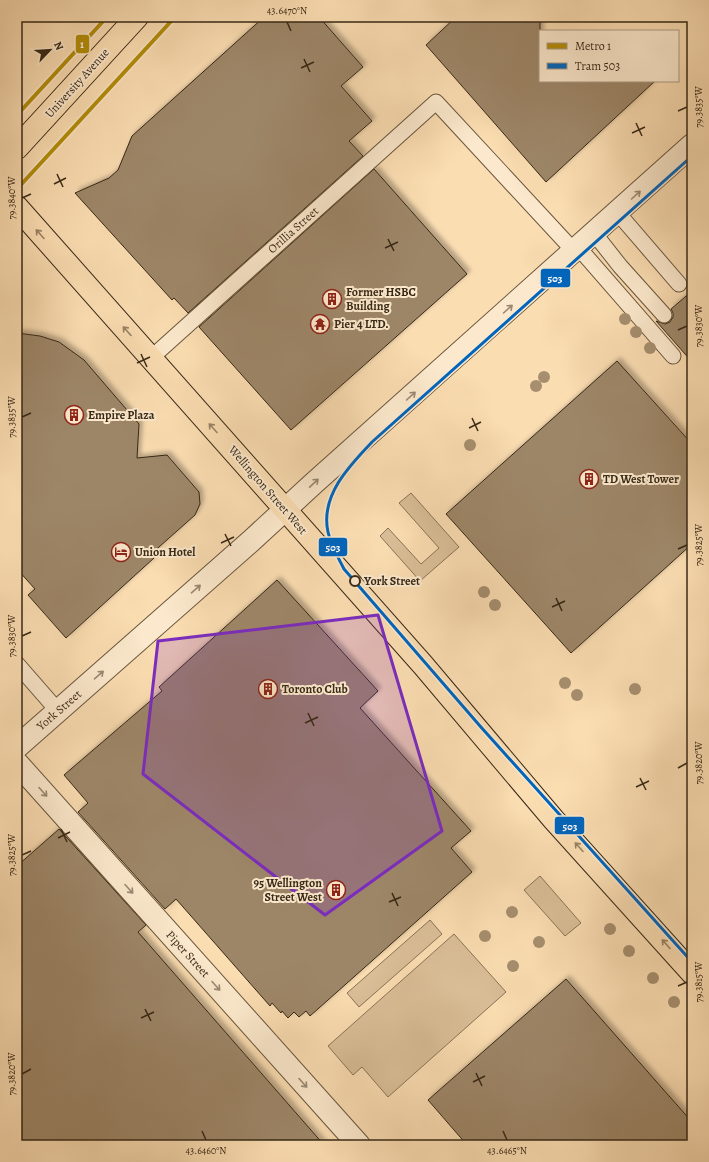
<svg xmlns="http://www.w3.org/2000/svg" width="709" height="1162" font-family="Alegreya,serif">
  <style>
    .green { fill: #dabe97; stroke: #887356 }
    .building { fill: #9d8667; stroke: #372816; filter: url(#shadow) }
    .lines { fill: none; stroke-linecap: round; stroke-linejoin: round }
    .service-casing { stroke: #68553d; stroke-width: 17 }
    .minor-casing { stroke: #68553d; stroke-width: 24 }
    .tertiary-casing { stroke: #68553d; stroke-width: 24 }
    .primary-casing { stroke: #372816; stroke-width: 24 }
    .service { stroke: #fce9cd; stroke-width: 15 }
    .minor { stroke: #fce9cd; stroke-width: 22 }
    .tertiary { stroke: #fce9cd; stroke-width: 22 }
    .primary { stroke: #fbddb2; stroke-width: 22 }
    .tram-1-casing { stroke: #fce9cd; stroke-width: 6 }
    .tram-1 { stroke: #0065bd; stroke-width: 3 }
    .metro-1-casing { stroke: #fce9cd; stroke-width: 7 }
    .metro-1 { stroke: #b48d08; stroke-width: 4 }
    .tree { fill: #a68e6e }
    .oneway { stroke: #9a8872 }
    .oneway2 { stroke: #998264 }
    .marked { fill: #7b2cbf; fill-opacity: 0.2; stroke: #7b2cbf; stroke-width: 3; stroke-linejoin: round }
    .ticks { fill: none; stroke: #372816; stroke-width: 1.5 }
    .stop-dot { fill: #fce9cd; stroke: #372816; stroke-width: 2 }
    .labels { text-anchor: middle; stroke-width: 4; stroke-linejoin: round; paint-order: stroke }
    .street-label { font-size: 12px; fill: #372816; stroke: #fce9cd }
    .poi-label { font-size: 12px; font-weight: bold; fill: #372816; stroke: #fce9cd; text-anchor: start }
    .stop-label { font-size: 12px; font-weight: bold; fill: #372816; stroke: #fce9cd; text-anchor: start }
    .line-badge { stroke: #fce9cd; stroke-width: 1.5 }
    .badge-label { font-size: 11px; text-anchor: middle; font-weight: bold; fill: #fff }
    .neatline { fill: none; stroke: #372816; stroke-width: 1.5 }
    .ticks-label { font-size: 10px; text-anchor: middle; fill: #372816 }
  </style>
  <defs>
    <filter id="shadow"><feDropShadow dx="3.5" dy="-3.5" stdDeviation="2" flood-color="#0004"/></filter>
  </defs>
  <rect width="100%" height="100%" fill="#fbddb2"/>
  <filter id="stains"><feTurbulence type="fractalNoise" baseFrequency=".005" numOctaves="4"/><feColorMatrix values="0 0 0 0 .2 0 0 0 0 .09 0 0 0 0 .02 0 0 0 .5 -.17"/></filter>
  <radialGradient id="worn" r=".72"><stop offset=".6" stop-color="#630" stop-opacity="0"/><stop offset="1" stop-color="#630" stop-opacity=".3"/></radialGradient>
  <g class="green">
    <polygon points="411,493 459,547 420,581 380,536 388,528 421,564 439,548 399,503"/>
    <polygon points="540,876 581,923 565,936 524,890"/>
    <polygon points="430,920 442,934 359,1007 347,993"/>
    <polygon points="454,934 506,992 388,1097 362,1067 353,1075 328,1046"/>
  </g>
  <g class="building">
    <polygon points="264,17 319,17 363,67 341,86 372,121 349,141 363,156 188,313 174,298 172,300 75,193 109,178 118,170 132,136"/>
    <polygon points="456,17 540,17 540,81 655,81 546,182 426,45"/>
    <polygon points="374,169 467,274 291,430 199,327"/>
    <polygon points="692,291 692,362 656,321 665,324 670,322 673,317 673,313 671,309"/>
    <polygon points="17,333 40,336 59,342 84,360 139,424 137,458 167,455 199,492 200,504 195,515 150,555 154,558 66,638 28,595 35,589 17,569"/>
    <polygon points="617,361 692,444 692,544 571,653 446,514"/>
    <polygon points="277,580 378,691 360,708 471,831 451,848 472,872 310,1016 306,1011 299,1017 294,1012 288,1018 282,1011 281,1013 272,1003 270,1006 176,899 165,909 78,812 88,803 64,775 162,691 159,687"/>
    <polygon points="59,829 146,925 138,932 324,1145 17,1145 17,866"/>
    <polygon points="566,979 692,1122 692,1145 467,1145 428,1100"/>
  </g>
  <g class="lines">
    <defs>
      <g id="service">
        <polyline points="617,212 679,284"/>
        <polyline points="594,233 620,266 664,315"/>
        <polyline points="578,247 673,356"/>
        <polyline points="151,358 436,102 574,251"/>
        <polyline points="17,664 58,711"/>
      </g>
      <polyline id="minor" points="17,763 359,1145"/>
      <polyline id="tertiary" points="17,747 251,541 314,483 692,145"/>
      <g id="primary">
        <polyline points="17,148 137,17"/>
        <polyline points="17,207 423,665 554,820 692,973"/>
      </g>
    </defs>
    <use href="#service" class="service-casing"/>
    <use href="#minor" class="minor-casing"/>
    <use href="#tertiary" class="tertiary-casing"/>
    <use href="#primary" class="primary-casing"/>
    <use href="#service" class="service"/>
    <use href="#minor" class="minor"/>
    <use href="#tertiary" class="tertiary"/>
    <use href="#primary" class="primary"/>
    <defs>
      <path id="tram-1" d="M 692,156 L 372,442 C 349,466 320,496 328,532 C 331,546 338,557 344,569 L 480,726 L 692,962"/>
    </defs>
    <use href="#tram-1" class="tram-1-casing"/>
    <use href="#tram-1" class="tram-1"/>
    <defs>
      <g id="metro-1">
        <polyline points="17,115 107,17"/>
        <polyline points="17,189 175,17"/>
      </g>
    </defs>
    <use href="#metro-1" class="metro-1-casing"/>
    <use href="#metro-1" class="metro-1"/>
  </g>
  <g class="tree">
    <circle cx="625" cy="319" r="6"/>
    <circle cx="636" cy="332" r="6"/>
    <circle cx="650" cy="348" r="6"/>
    <circle cx="544" cy="377" r="6"/>
    <circle cx="536" cy="386" r="6"/>
    <circle cx="470" cy="445" r="6"/>
    <circle cx="484" cy="592" r="6"/>
    <circle cx="495" cy="605" r="6"/>
    <circle cx="565" cy="683" r="6"/>
    <circle cx="635" cy="689" r="6"/>
    <circle cx="577" cy="695" r="6"/>
    <circle cx="512" cy="912" r="6"/>
    <circle cx="610" cy="929" r="6"/>
    <circle cx="485" cy="936" r="6"/>
    <circle cx="539" cy="942" r="6"/>
    <circle cx="629" cy="951" r="6"/>
    <circle cx="513" cy="966" r="6"/>
    <circle cx="653" cy="978" r="6"/>
    <circle cx="674" cy="1002" r="6"/>
  </g>
  <defs><path id="oneway-shaft" d="M-6 0H5M1.5-3L5.5 0L1.5 3" fill="none" stroke-width="1.6" stroke-linecap="round" stroke-linejoin="round"/></defs>
  <g class="oneway">
    <use href="#oneway-shaft" transform="translate(636 195) rotate(-42)"/>
    <use href="#oneway-shaft" transform="translate(508 309) rotate(-42)"/>
    <use href="#oneway-shaft" transform="translate(411 396) rotate(-42)"/>
    <use href="#oneway-shaft" transform="translate(314 483) rotate(-43)"/>
    <use href="#oneway-shaft" transform="translate(196 589) rotate(-41)"/>
    <use href="#oneway-shaft" transform="translate(99 675) rotate(-41)"/>
    <use href="#oneway-shaft" transform="translate(43 792) rotate(48)"/>
    <use href="#oneway-shaft" transform="translate(129 889) rotate(48)"/>
    <use href="#oneway-shaft" transform="translate(216 986) rotate(48)"/>
    <use href="#oneway-shaft" transform="translate(303 1083) rotate(48)"/>
  </g>
  <g class="oneway2">
    <use href="#oneway-shaft" transform="translate(40 234) rotate(-132)"/>
    <use href="#oneway-shaft" transform="translate(127 331) rotate(-132)"/>
    <use href="#oneway-shaft" transform="translate(213 428) rotate(-132)"/>
    <use href="#oneway-shaft" transform="translate(579 847) rotate(-132)"/>
    <use href="#oneway-shaft" transform="translate(666 944) rotate(-132)"/>
  </g>
  <path class="marked" d="M 378,615 L 442,831 L 325,915 L 143,774 L 158,641 Z"/>
  <path class="ticks" d="M 287,22 L 291,31M 304,59 L 310,72M 301,68 L 314,62M 678,111 L 687,107M 636,123 L 642,136M 632,133 L 645,127M 57,174 L 63,187M 54,184 L 66,178M 22,198 L 31,194M 388,239 L 394,251M 385,248 L 398,242M 678,330 L 687,326M 141,354 L 147,367M 137,363 L 150,357M 22,417 L 31,413M 472,418 L 478,431M 469,428 L 481,422M 225,534 L 231,546M 221,543 L 234,537M 678,549 L 687,545M 556,598 L 562,611M 552,607 L 565,601M 22,636 L 31,632M 308,713 L 314,726M 305,723 L 318,717M 678,768 L 687,763M 640,778 L 646,790M 636,787 L 649,781M 61,829 L 67,842M 58,838 L 70,832M 22,855 L 31,851M 392,893 L 398,906M 389,902 L 401,897M 678,986 L 687,982M 145,1009 L 151,1021M 141,1018 L 154,1012M 476,1073 L 482,1086M 22,1074 L 31,1069M 473,1082 L 485,1076M 202,1131 L 206,1140M 503,1131 L 507,1140"/>
  <defs>
    <symbol id="building-ring" viewBox="-11 -11 22 22"><circle r="9.5" fill="#fce9cd" stroke="#8f2418" stroke-width="1.5"/><path d="M-4-6H4V6H1V3H-1V6H-4ZM-2.5-4.3h1.7v1.8h-1.7ZM.8-4.3h1.7v1.8H.8ZM-2.5-1h1.7V.8h-1.7ZM.8-1h1.7V.8H.8Z" fill="#8f2418"/></symbol>
    <symbol id="temple-ring" viewBox="-11 -11 22 22"><circle r="9.5" fill="#fce9cd" stroke="#8f2418" stroke-width="1.5"/><path d="M0-6L5-2H3V0L6.5 2.5H4V6H1.5V3h-3V6H-4V2.5H-6.5L-3 0V-2H-5Z" fill="#8f2418"/></symbol>
    <symbol id="hotel-ring" viewBox="-11 -11 22 22"><circle r="9.5" fill="#fce9cd" stroke="#8f2418" stroke-width="1.5"/><path d="M-6-4.5h1.5V1H6V5H4.5V3h-9V5H-6ZM-4 0a1.8 1.8 0 1 1 3.6 0ZM.5 0V-2.5h3Q6-2.5 6 0Z" fill="#8f2418"/></symbol>
  </defs>
  <g fill-rule="evenodd">
    <use href="#building-ring" x="321" y="288" width="22" height="22"/>
    <use href="#temple-ring" x="309" y="313" width="22" height="22"/>
    <use href="#building-ring" x="63" y="404" width="22" height="22"/>
    <use href="#building-ring" x="578" y="468" width="22" height="22"/>
    <use href="#hotel-ring" x="110" y="541" width="22" height="22"/>
    <use href="#building-ring" x="257" y="678" width="22" height="22"/>
    <use href="#building-ring" x="325" y="879" width="22" height="22"/>
  </g>
  <circle class="stop-dot" cx="355" cy="581" r="5"/>
  <g class="labels">
    <g class="street-label">
      <text transform="translate(77 83) rotate(-48)" y="4">University Avenue</text>
      <text transform="translate(293 230) rotate(-42)" y="4">Orillia Street</text>
      <text transform="translate(268 490) rotate(49)" y="4">Wellington Street West</text>
      <text transform="translate(59 710) rotate(-41)" y="4">York Street</text>
      <text transform="translate(188 954) rotate(48)" y="4">Piper Street</text>
    </g>
    <g class="poi-label">
      <text x="346" y="296">Former HSBC<tspan x="346" dy="14">Building</tspan></text>
      <text x="334" y="328">Pier 4 LTD.</text>
      <text x="88" y="419">Empire Plaza</text>
      <text x="603" y="483">TD West Tower</text>
      <text x="135" y="556">Union Hotel</text>
      <text x="282" y="693">Toronto Club</text>
      <text x="322" y="887" text-anchor="end">95 Wellington<tspan x="322" dy="14">Street West</tspan></text>
    </g>
    <g class="stop-label">
      <text x="364" y="585">York Street</text>
    </g>
  </g>
  <g class="line-badge">
    <rect x="75" y="34" width="15" height="20" rx="4" fill="#b48d08"/>
    <rect x="540" y="268" width="31" height="20" rx="4" fill="#0065bd"/>
    <rect x="318" y="537" width="30" height="20" rx="4" fill="#0065bd"/>
    <rect x="554" y="816" width="31" height="19" rx="4" fill="#0065bd"/>
  </g>
  <g class="badge-label">
    <text x="82" y="48">1</text>
    <text x="555" y="282">503</text>
    <text x="333" y="551">503</text>
    <text x="570" y="830">503</text>
  </g>
  <rect width="709" height="1162" fill="none" stroke="#fbddb2" stroke-width="44"/>
  <rect x="539" y="30" width="140" height="52" fill="#fce9cd" stroke="#ad9c84"/>
  <rect x="547" y="43" width="20" height="6" fill="#b48d08" stroke="#ad9c84"/>
  <text x="575" y="50" font-size="12" fill="#372816">Metro 1</text>
  <rect x="547" y="63" width="20" height="6" fill="#0065bd" stroke="#ad9c84"/>
  <text x="575" y="70" font-size="12" fill="#372816">Tram 503</text>
  <g transform="translate(50 50) rotate(65)" stroke="#fce9cd" stroke-width="3" paint-order="stroke">
  <path d="M0-3L7 15L0 10L-7 15Z" fill="#372816"/>
  <text y="-6" font-size="11" font-weight="bold" text-anchor="middle" fill="#372816">N</text>
  </g>
  <rect x="22" y="22" width="665" height="1118" class="neatline"/>
  <g class="ticks-label">
    <text x="287" y="14">43.6470°N</text>
    <text transform="translate(698 107) rotate(-90)" y="4">79.3835°W</text>
    <text transform="translate(11 198) rotate(-90)" y="4">79.3840°W</text>
    <text transform="translate(698 326) rotate(-90)" y="4">79.3830°W</text>
    <text transform="translate(11 417) rotate(-90)" y="4">79.3835°W</text>
    <text transform="translate(698 545) rotate(-90)" y="4">79.3825°W</text>
    <text transform="translate(11 636) rotate(-90)" y="4">79.3830°W</text>
    <text transform="translate(698 763) rotate(-90)" y="4">79.3820°W</text>
    <text transform="translate(11 855) rotate(-90)" y="4">79.3825°W</text>
    <text transform="translate(698 982) rotate(-90)" y="4">79.3815°W</text>
    <text transform="translate(11 1074) rotate(-90)" y="4">79.3820°W</text>
    <text x="206" y="1154">43.6460°N</text>
    <text x="507" y="1154">43.6465°N</text>
  </g>
  <rect width="100%" height="100%" filter="url(#stains)"/>
  <rect width="100%" height="100%" fill="url(#worn)"/>
</svg>
